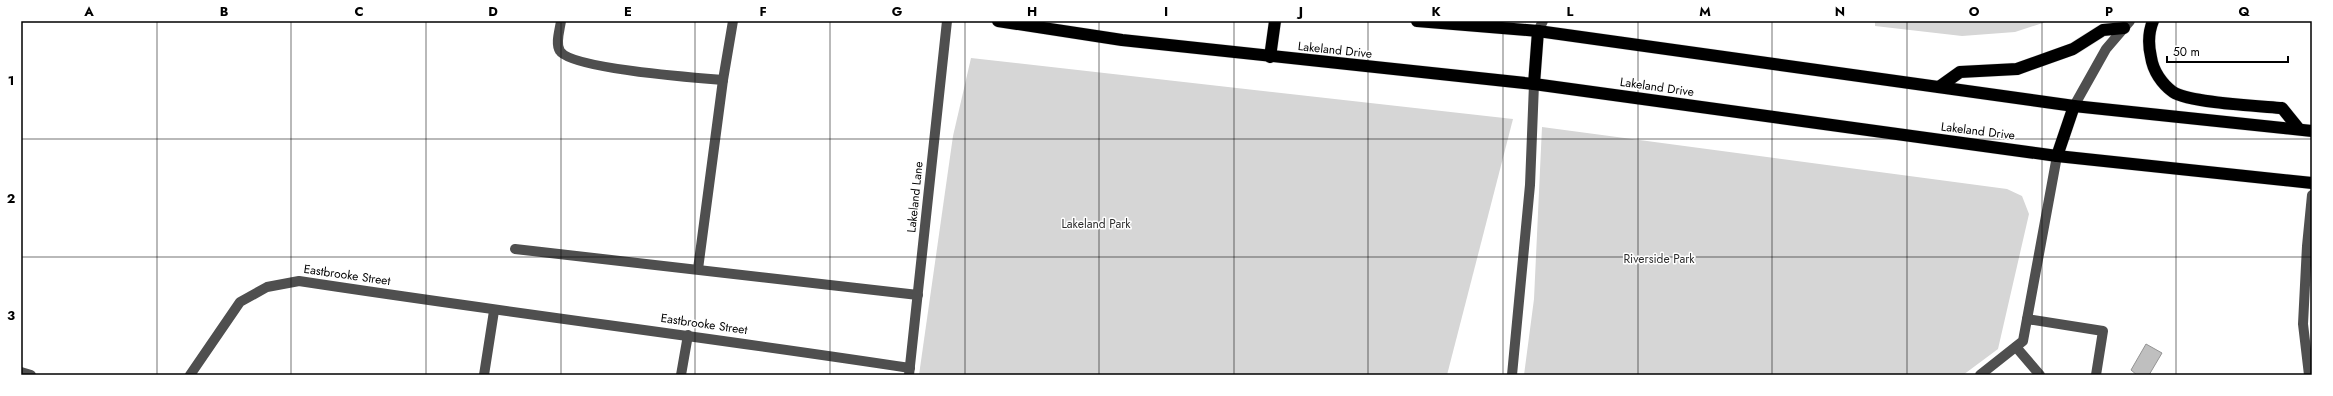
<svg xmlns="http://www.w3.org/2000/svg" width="2333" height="396" font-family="Jost,sans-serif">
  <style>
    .green { fill: #d6d6d6 }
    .building { fill: #bfbfbf; stroke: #939393 }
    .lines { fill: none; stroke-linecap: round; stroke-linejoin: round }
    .highway-casing { stroke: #dbdbdb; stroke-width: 13 }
    .minor { stroke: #4f4f4f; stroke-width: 10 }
    .highway { stroke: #000; stroke-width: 12 }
    .grid { fill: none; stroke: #000; stroke-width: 1; stroke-opacity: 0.55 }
    .labels { text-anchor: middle; stroke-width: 3; stroke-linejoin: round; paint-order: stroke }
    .street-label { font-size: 12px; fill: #000; stroke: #fff }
    .park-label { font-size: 12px; fill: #2d2d2d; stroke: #fff }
    .neatline { fill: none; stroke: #000; stroke-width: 1.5 }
    .grid-label { font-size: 13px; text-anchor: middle; font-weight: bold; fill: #000 }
  </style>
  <rect width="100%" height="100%" fill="#fff"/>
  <g class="green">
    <polygon points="1875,21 2049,21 2015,32 1962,36 1875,26"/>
    <polygon points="971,58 1513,119 1447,375 919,375 953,136"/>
    <polygon points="1542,127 2007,189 2022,196 2029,214 1998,349 1963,375 1524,375 1534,299"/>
  </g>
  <polygon class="building" points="2146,344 2162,353 2149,375 2137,375 2131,370"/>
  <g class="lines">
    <defs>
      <g id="highway">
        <polyline points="998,21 1122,40 1534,84 2057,156 2312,183"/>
        <polyline points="1417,21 1538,31 2074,106 2312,131"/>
        <path d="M 2153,21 C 2148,33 2148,44 2151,57 C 2153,71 2162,84 2173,92 C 2190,103 2259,106 2282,108 L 2299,129"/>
        <polyline points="1270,57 1275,21"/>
        <polyline points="1534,84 1538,31"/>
        <polyline points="1939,87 1960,72 2017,69 2073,49 2103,30 2124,28"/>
        <polyline points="2057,156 2074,106"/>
      </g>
    </defs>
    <use href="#highway" class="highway-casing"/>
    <g class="minor">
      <path d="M 561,21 C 560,29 555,44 560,51 C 571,69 697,78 723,80 L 733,21"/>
      <polyline points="1538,31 1543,21"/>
      <polyline points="2074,106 2106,49 2130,21"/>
      <polyline points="515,249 918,295"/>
      <polyline points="698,269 723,80"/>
      <polyline points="2027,319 2103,331 2096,375"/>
      <polyline points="2016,347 2040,375"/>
      <polyline points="21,372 31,375"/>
      <path d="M 190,375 L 240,302 L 267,287 L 299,281 C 502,312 706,337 910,368"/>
      <polyline points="484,375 494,311"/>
      <polyline points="681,375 688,335"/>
      <polyline points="909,375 947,21"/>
      <polyline points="1512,375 1530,185 1534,84"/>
      <polyline points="1980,375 2023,341 2057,156"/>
      <polyline points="2309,375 2303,324 2307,246 2312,195"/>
    </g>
    <use href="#highway" class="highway"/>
  </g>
  <path class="grid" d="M 157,21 L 157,375M 291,21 L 291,375M 426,21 L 426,375M 561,21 L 561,375M 695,21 L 695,375M 830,21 L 830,375M 965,21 L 965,375M 1099,21 L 1099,375M 1234,21 L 1234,375M 1368,21 L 1368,375M 1503,21 L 1503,375M 1638,21 L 1638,375M 1772,21 L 1772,375M 1907,21 L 1907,375M 2042,21 L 2042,375M 2176,21 L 2176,375M 21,139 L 2312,139M 21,257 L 2312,257"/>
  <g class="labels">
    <g class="street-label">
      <text transform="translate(1335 50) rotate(6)" y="4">Lakeland Drive</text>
      <text transform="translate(1657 87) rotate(8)" y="4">Lakeland Drive</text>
      <text transform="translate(1978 131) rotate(7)" y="4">Lakeland Drive</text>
      <text transform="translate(915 197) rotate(-84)" y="4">Lakeland Lane</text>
      <text transform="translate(347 275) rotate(8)" y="4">Eastbrooke Street</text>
      <text transform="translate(704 324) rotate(8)" y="4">Eastbrooke Street</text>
    </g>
    <g class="park-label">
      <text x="1096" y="228">Lakeland Park</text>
      <text x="1659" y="263">Riverside Park</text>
    </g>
  </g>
  <rect width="2333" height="396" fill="none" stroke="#ffffff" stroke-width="44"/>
  <path d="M2167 56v6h121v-6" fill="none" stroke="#000000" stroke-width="2"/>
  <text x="2173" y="56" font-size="12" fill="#000000" stroke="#ffffff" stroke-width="3" paint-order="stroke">50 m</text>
  <rect x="22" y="22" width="2289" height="352" class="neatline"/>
  <g class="grid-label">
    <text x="89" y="16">A</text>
    <text x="224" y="16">B</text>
    <text x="359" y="16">C</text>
    <text x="493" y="16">D</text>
    <text x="628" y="16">E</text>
    <text x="763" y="16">F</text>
    <text x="897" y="16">G</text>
    <text x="1032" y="16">H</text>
    <text x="1166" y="16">I</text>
    <text x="1301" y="16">J</text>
    <text x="1436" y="16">K</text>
    <text x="1570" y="16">L</text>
    <text x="1705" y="16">M</text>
    <text x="1840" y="16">N</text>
    <text x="1974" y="16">O</text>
    <text x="2109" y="16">P</text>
    <text x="2244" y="16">Q</text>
    <text x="11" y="85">1</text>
    <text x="11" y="203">2</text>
    <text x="11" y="320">3</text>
  </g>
</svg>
